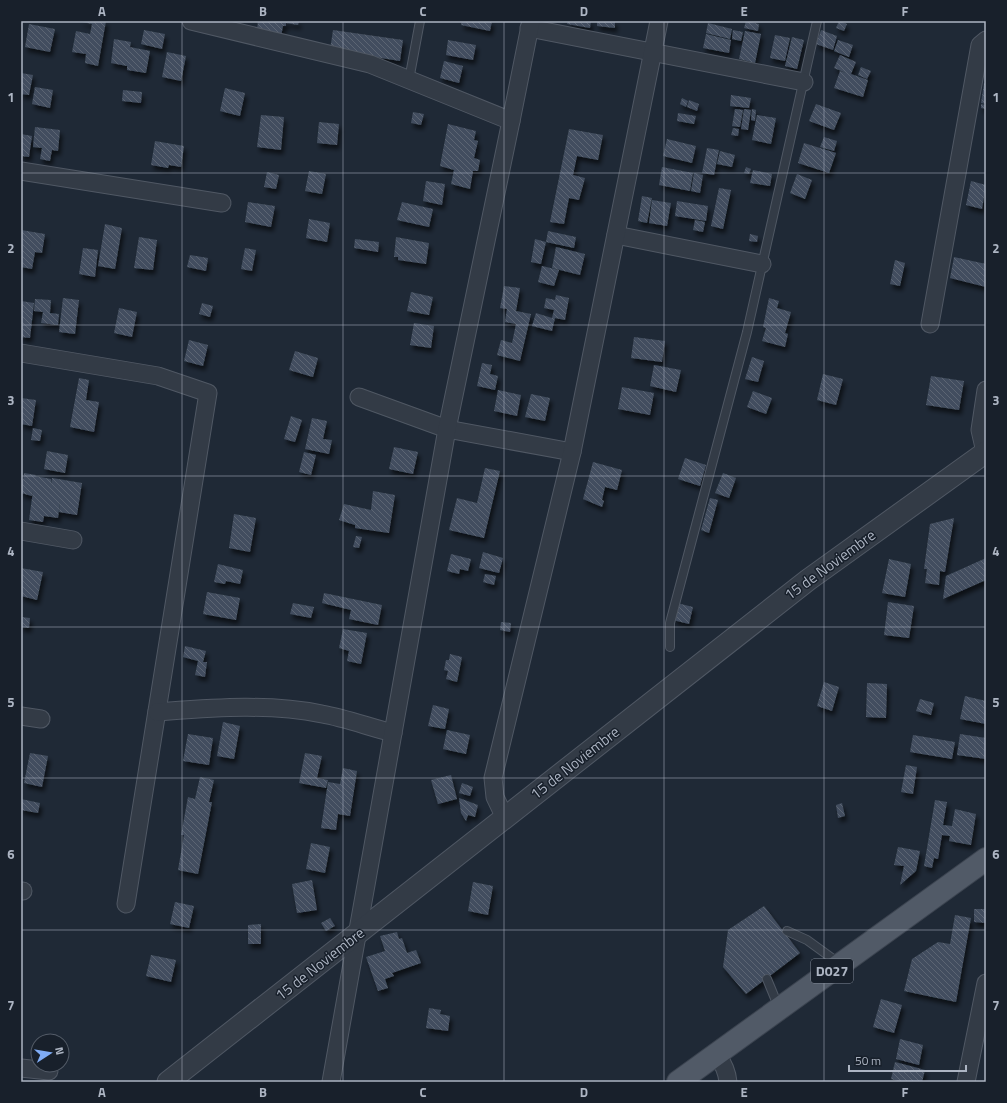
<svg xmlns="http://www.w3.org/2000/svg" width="1007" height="1103" font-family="'Titillium Web',sans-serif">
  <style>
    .building { fill: url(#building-back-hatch); filter: url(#shadow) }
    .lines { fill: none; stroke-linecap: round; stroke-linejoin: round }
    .service-casing { stroke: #505864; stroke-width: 10 }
    .minor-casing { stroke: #505864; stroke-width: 19 }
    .tertiary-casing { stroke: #505864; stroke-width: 23 }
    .primary-casing { stroke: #3c4450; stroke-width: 24 }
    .service { stroke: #333b46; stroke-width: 8 }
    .minor { stroke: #333b46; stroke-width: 17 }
    .tertiary { stroke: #333b46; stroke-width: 21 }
    .primary { stroke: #515a67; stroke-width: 22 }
    .grid { fill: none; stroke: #adb5c3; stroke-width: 1; stroke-opacity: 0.55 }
    .labels { text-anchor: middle; stroke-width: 3; stroke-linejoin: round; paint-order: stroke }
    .shield { fill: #18202b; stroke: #808895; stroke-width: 1 }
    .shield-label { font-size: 14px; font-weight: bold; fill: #adb5c3 }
    .street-label { font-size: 15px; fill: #adb5c3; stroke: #18202b }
    .neatline { fill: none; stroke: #adb5c3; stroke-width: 1.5 }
    .grid-label { font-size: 13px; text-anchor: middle; font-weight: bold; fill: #adb5c3 }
  </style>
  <defs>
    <pattern id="building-back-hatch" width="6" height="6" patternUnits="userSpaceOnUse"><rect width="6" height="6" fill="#424e5e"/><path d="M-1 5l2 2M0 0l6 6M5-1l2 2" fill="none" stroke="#5b6573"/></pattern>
    <filter id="shadow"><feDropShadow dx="2.5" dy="4.5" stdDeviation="2" flood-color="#0009"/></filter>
  </defs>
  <rect width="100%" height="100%" fill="#1f2936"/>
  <g class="building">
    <polygon points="78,21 106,21 98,66 85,63 86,54 72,52 76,31 90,34 92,24"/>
    <polygon points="258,21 299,21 298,25 286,23 286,26 283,26 280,42 256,38"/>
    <polygon points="462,21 492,21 490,31 461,25"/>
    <polygon points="568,21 591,21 590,28 567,24"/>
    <polygon points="597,21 615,21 615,28 597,26"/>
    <polygon points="746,21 759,24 758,31 744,28"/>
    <polygon points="839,21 847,24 844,31 836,28"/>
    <polygon points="708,23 732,29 730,39 706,33"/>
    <polygon points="29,24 55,29 50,52 25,47"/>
    <polygon points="144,30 165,34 162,49 141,44"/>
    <polygon points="333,30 403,40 400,61 330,50"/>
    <polygon points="733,30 743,32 741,41 732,39"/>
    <polygon points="821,30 837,36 833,50 816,44"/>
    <polygon points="745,31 761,34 755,63 739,59"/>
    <polygon points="706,34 731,40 729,53 703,48"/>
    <polygon points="775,35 790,38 785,61 770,58"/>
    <polygon points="792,37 804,40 797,69 785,66"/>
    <polygon points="114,39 131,42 130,47 150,51 146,73 127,70 127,66 111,63"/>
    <polygon points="448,40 476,45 473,60 446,55"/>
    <polygon points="838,40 853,45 849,57 834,51"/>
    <polygon points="167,52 186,56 181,81 162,77"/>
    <polygon points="840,55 856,62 851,74 868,80 863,97 834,88 840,71 846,73 834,68"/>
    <polygon points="444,61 463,66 459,83 440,78"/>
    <polygon points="861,67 871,71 867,79 858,75"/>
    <polygon points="21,73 33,75 29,95 21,94"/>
    <polygon points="984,83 986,83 986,104 981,103"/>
    <polygon points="35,87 53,90 50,108 32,104"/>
    <polygon points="225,88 245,93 240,116 220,111"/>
    <polygon points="123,90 142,92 141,103 122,101"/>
    <polygon points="731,95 751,98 749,108 730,106"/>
    <polygon points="682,98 688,101 686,107 680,104"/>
    <polygon points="689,100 699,104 697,111 687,107"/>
    <polygon points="816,104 841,113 834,130 809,121"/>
    <polygon points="981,104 986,105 986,109 981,108"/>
    <polygon points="735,109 743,110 740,127 732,126"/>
    <polygon points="744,109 751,110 748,130 741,129"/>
    <polygon points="752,109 756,110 755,121 751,120"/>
    <polygon points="413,112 424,114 421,125 411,123"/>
    <polygon points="678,113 696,116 694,124 677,121"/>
    <polygon points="261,115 284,117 281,150 257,147"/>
    <polygon points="757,115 776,118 771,144 752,140"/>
    <polygon points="319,122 339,124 337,145 317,143"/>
    <polygon points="448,124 476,131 474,140 478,141 474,158 480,160 478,171 473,171 470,189 451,184 454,170 440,166"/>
    <polygon points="35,127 60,130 58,151 52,150 50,161 40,159 42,148 33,147"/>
    <polygon points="733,128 739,129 738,136 731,135"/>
    <polygon points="569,129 603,135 598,160 577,156 573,175 585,178 579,200 569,198 564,224 550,222"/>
    <polygon points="21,134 32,136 29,157 21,156"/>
    <polygon points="824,137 837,141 834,151 820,147"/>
    <polygon points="667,139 696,146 692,163 663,156"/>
    <polygon points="155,141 184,146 181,167 169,165 168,168 151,165"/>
    <polygon points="804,143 836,153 829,173 798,163"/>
    <polygon points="707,148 719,150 714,175 702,173"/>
    <polygon points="720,151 735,155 732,167 717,164"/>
    <polygon points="662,167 693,173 690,191 659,185"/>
    <polygon points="746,167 751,169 749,174 744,173"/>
    <polygon points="753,170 772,174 770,186 750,183"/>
    <polygon points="309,171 326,174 322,194 305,191"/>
    <polygon points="267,172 279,175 276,189 264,187"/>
    <polygon points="694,173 703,175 700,193 691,191"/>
    <polygon points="797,174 812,180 805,199 790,193"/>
    <polygon points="426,181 445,184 442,205 423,201"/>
    <polygon points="971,181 986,185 982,209 966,205"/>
    <polygon points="719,188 731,190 723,229 711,226"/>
    <polygon points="642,196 652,198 647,223 638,221"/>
    <polygon points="652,200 671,203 667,226 649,223"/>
    <polygon points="677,201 708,206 706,221 675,216"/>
    <polygon points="248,202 275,206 271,227 245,222"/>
    <polygon points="402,202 433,209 429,227 397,220"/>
    <polygon points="309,219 330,223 327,242 306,238"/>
    <polygon points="695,220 705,222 703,232 693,230"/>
    <polygon points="105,224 122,228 115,269 98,266"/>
    <polygon points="21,230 45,234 42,253 35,252 32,269 21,267"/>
    <polygon points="548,231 576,237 574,248 546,242"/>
    <polygon points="750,234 758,236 757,242 749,241"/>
    <polygon points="139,237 157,240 153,270 134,268"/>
    <polygon points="396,237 429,243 426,264 398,260 398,257 394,257"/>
    <polygon points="355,239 379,242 378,252 354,248"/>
    <polygon points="535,239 546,242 541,264 531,262"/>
    <polygon points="556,247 585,254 580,275 552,268"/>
    <polygon points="83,248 98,250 95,277 79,274"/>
    <polygon points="245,248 256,250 252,271 241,269"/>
    <polygon points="190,255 208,258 206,271 187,267"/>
    <polygon points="954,257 986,264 986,287 950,278"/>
    <polygon points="895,260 905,263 900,286 890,284"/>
    <polygon points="542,266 559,270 554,286 538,282"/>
    <polygon points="504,286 520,288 516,311 531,314 520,361 497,355 501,340 512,343 516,324 505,322 507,309 500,308"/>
    <polygon points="411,292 433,297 429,315 407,311"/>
    <polygon points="556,295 569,298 565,320 555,318 552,331 532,326 536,313 552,318 554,310 544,308 546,298 555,300"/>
    <polygon points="63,298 79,300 75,334 59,332"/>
    <polygon points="769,298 779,301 777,308 791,312 785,333 788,334 785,347 762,341 766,328 763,327"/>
    <polygon points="35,299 51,300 50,313 59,314 58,325 41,323 43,312 34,311"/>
    <polygon points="21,301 34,303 30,338 21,337"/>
    <polygon points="202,303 213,306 210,317 199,314"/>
    <polygon points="119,308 137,312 132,337 114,333"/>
    <polygon points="414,323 434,326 431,348 410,345"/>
    <polygon points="634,337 665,341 662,362 631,358"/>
    <polygon points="189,340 208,345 203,366 184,361"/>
    <polygon points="295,351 318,358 313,377 289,370"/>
    <polygon points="752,357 764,361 758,382 745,379"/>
    <polygon points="482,363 492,365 490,374 498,376 495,390 477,386"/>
    <polygon points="654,365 681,370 676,392 650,386"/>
    <polygon points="823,374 843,379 836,405 817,400"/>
    <polygon points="931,376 964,381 959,410 926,405"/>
    <polygon points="79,378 89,380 86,400 99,402 94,432 70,427"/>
    <polygon points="622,387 654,393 650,415 618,409"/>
    <polygon points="498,390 521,395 517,416 494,411"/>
    <polygon points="753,391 772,398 766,414 747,407"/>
    <polygon points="531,394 550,398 545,421 525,417"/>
    <polygon points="21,398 36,400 32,426 21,424"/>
    <polygon points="291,416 302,420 295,442 284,439"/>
    <polygon points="312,418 327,421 323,439 332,440 329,454 305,449"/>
    <polygon points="33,428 42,430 40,441 31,440"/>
    <polygon points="394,447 418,452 413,474 389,469"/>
    <polygon points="47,451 68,455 65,473 44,469"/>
    <polygon points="304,452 316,455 311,475 299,472"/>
    <polygon points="685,458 706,465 700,486 678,479"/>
    <polygon points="593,462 622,470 617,490 605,487 602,500 604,501 602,507 583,499"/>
    <polygon points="485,468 500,471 484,538 449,530 457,498 477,503"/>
    <polygon points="24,473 36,475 35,476 51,479 51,484 52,478 82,483 77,515 59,512 60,501 58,518 44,516 43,522 29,520 33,491 32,496 21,493 21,479 23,480"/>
    <polygon points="723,473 736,478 729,498 715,493"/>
    <polygon points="373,491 395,495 389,533 355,528 355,525 339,520 344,504 371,510"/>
    <polygon points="710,498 718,500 709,533 701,530"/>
    <polygon points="234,514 256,518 250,552 229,548"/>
    <polygon points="954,518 945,572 940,571 939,585 925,583 927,569 924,569 930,524"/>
    <polygon points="356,536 362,537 359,548 353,547"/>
    <polygon points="483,552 503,558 499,573 479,568"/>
    <polygon points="451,554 471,559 468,571 460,569 459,574 447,571"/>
    <polygon points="986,558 986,580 943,599 946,576"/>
    <polygon points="889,559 911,564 905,597 882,593"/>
    <polygon points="218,564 243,570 240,584 226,581 225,584 214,582"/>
    <polygon points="21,568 43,572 37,600 21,596"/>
    <polygon points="485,574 496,576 494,585 483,582"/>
    <polygon points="207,592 240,598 236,620 203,614"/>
    <polygon points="324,593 382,605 378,625 349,619 351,610 322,603"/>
    <polygon points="888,602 914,606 909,638 884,635"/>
    <polygon points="293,603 314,607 311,618 290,614"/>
    <polygon points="677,603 693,607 689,624 673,620"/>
    <polygon points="21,617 30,618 29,628 21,627"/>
    <polygon points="501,622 511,623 510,632 500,630"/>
    <polygon points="343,629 367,633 361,664 347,661 349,651 339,648"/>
    <polygon points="185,646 206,651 203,662 207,662 205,677 195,675 198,661 183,657"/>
    <polygon points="450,654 462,657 457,682 446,679 448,671 444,670 446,660 449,660"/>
    <polygon points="824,682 839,687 832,711 817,706"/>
    <polygon points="867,683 887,684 886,718 866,717"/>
    <polygon points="965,696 986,701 986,724 960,719"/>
    <polygon points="920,699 934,703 931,715 916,711"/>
    <polygon points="433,705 449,709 445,729 428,726"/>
    <polygon points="223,722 240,726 234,759 217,756"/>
    <polygon points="447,730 470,735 466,754 443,749"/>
    <polygon points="188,734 213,738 209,765 183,761"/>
    <polygon points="960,734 986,738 986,759 957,755"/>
    <polygon points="913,735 955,742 952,759 910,752"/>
    <polygon points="30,753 48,756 42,787 24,783"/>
    <polygon points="305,753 322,756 317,778 328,780 326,788 299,783"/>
    <polygon points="906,765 917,767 913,794 901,792"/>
    <polygon points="343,768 357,771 350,816 338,814 336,830 321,828 328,782 340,784"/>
    <polygon points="451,775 457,799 438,804 431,780"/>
    <polygon points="200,777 214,780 209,802 212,802 198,874 178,870 184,835 181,835 188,797 195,799"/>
    <polygon points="462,783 473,787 470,796 459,793"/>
    <polygon points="459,798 478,805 475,817 468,815 466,821 461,813"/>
    <polygon points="21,799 40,803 38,813 21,810"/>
    <polygon points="935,800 947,802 943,825 952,826 955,809 976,814 971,845 949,841 950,836 942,835 938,859 934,858 932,868 924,866"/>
    <polygon points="842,803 845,816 838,818 836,805"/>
    <polygon points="311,843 330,847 325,873 306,869"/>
    <polygon points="898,847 920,851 916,871 900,885 904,866 894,865"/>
    <polygon points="312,880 317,910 297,913 292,884"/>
    <polygon points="473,882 493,886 488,915 468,911"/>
    <polygon points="175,902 194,906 189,928 170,924"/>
    <polygon points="764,906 800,953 746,994 723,967 728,930"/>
    <polygon points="974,909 986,909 986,923 974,922"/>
    <polygon points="955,915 971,918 956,1002 904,991 912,959 938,942 950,944"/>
    <polygon points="330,918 335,926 326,931 321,923"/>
    <polygon points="261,924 261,944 248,944 248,925"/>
    <polygon points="397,932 399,939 402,938 407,953 416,950 421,963 392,973 394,976 385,979 388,988 378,991 366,957 385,951 380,936"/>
    <polygon points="151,955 176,960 171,982 146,976"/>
    <polygon points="881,999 902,1005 894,1033 873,1027"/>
    <polygon points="429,1008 441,1010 440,1014 450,1016 448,1031 426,1028"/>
    <polygon points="900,1039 923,1045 919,1065 896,1059"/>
    <polygon points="895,1062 925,1070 922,1082 901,1082 891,1079"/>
  </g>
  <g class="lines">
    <defs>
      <g id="service">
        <polyline points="409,80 420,21"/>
        <polyline points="670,647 670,623 747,332 817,21"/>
        <polyline points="787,931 807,940 840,964"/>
        <polyline points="767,979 779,1008"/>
      </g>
      <g id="minor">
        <polyline points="191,21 370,64 511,121"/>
        <polyline points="529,28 804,82"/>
        <polyline points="21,171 222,203"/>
        <polyline points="616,235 762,264"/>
        <polyline points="930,324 980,45 986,40"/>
        <polyline points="21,353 158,376 208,393 126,904"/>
        <polyline points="359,397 447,429 572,452"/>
        <polyline points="985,452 980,430 986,390"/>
        <polyline points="21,531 73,540"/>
        <path d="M 157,712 C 212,708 267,703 322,714 C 345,718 369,727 393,733"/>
        <polyline points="21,716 41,719"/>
        <polyline points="505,818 495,797 493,778 572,452 659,21"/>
        <polyline points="21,891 23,891"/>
        <path d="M 717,1055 C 723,1063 727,1071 728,1082"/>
        <polyline points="21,1068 49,1071"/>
        <polyline points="331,1082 447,429 511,121 531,21"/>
        <polyline points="966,1082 986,983"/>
      </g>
      <polyline id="tertiary" points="168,1082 808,580 986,452"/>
      <polyline id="primary" points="678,1082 986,859"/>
    </defs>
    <use href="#service" class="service-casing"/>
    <use href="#minor" class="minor-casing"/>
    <use href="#tertiary" class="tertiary-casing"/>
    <use href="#primary" class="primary-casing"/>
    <use href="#service" class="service"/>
    <use href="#minor" class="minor"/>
    <use href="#tertiary" class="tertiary"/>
    <use href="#primary" class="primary"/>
  </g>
  <path class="grid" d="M 182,21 L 182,1082M 343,21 L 343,1082M 504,21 L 504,1082M 664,21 L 664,1082M 824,21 L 824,1082M 21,173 L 986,173M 21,325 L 986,325M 21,476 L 986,476M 21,627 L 986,627M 21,778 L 986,778M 21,930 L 986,930"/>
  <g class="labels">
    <rect class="shield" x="811" y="959" width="42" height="24" rx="3"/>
    <g class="shield-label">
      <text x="832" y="976">D027</text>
    </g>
    <g class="street-label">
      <text transform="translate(830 565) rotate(-36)" y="5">15 de Noviembre</text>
      <text transform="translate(575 763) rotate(-38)" y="5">15 de Noviembre</text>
      <text transform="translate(320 964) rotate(-38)" y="5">15 de Noviembre</text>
    </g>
  </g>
  <rect width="1007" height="1103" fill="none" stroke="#18202b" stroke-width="44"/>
  <g transform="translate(50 1053) rotate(78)"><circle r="19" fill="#18202b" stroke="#545c68"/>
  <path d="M0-3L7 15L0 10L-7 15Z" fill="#7facf6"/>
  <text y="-6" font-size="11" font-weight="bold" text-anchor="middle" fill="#adb5c3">N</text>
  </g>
  <path d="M849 1065v6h117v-6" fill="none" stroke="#adb5c3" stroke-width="2"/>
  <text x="855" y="1065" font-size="12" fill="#adb5c3" stroke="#18202b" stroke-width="3" paint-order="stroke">50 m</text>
  <rect x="22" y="22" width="963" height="1059" class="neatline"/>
  <g class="grid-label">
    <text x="102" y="16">A</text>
    <text x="263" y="16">B</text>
    <text x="423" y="16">C</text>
    <text x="584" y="16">D</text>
    <text x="744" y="16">E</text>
    <text x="905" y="16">F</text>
    <text x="11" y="102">1</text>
    <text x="996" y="102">1</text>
    <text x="11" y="253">2</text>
    <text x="996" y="253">2</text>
    <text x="11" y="405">3</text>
    <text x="996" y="405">3</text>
    <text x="11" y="556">4</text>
    <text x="996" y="556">4</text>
    <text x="11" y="707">5</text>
    <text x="996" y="707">5</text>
    <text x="11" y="859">6</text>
    <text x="996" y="859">6</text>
    <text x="11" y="1010">7</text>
    <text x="996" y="1010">7</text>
    <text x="102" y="1097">A</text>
    <text x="263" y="1097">B</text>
    <text x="423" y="1097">C</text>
    <text x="584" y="1097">D</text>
    <text x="744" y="1097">E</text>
    <text x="905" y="1097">F</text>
  </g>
</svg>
